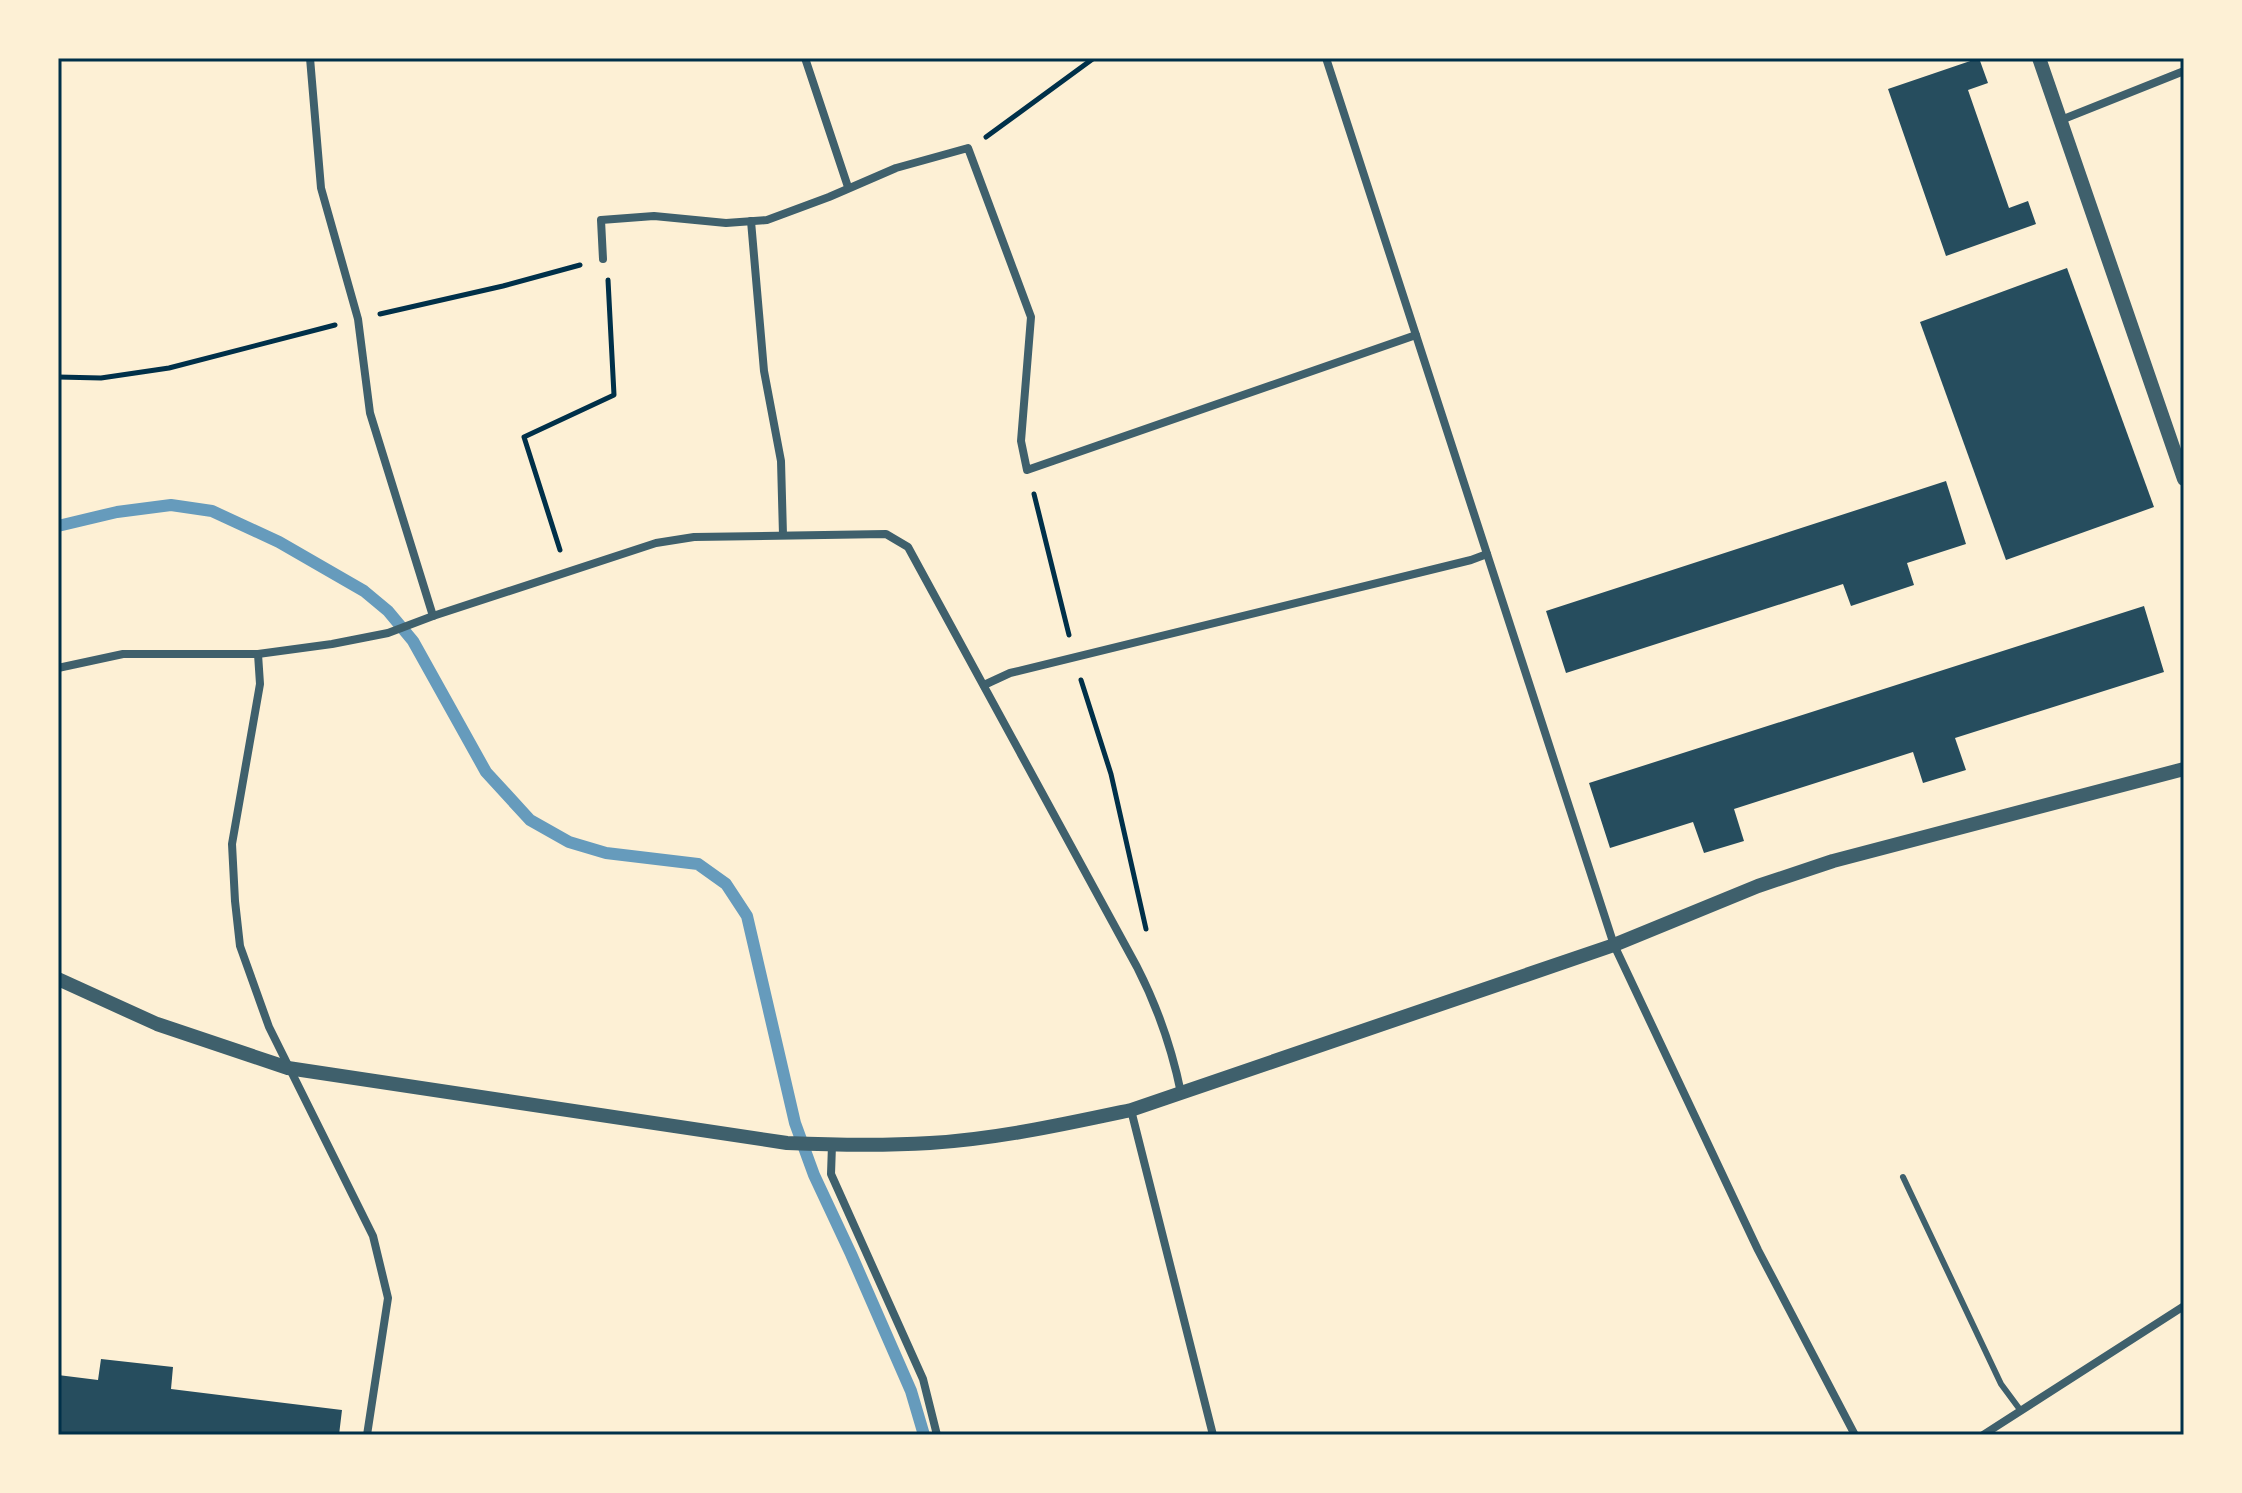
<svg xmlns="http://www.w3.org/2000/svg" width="2242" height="1493" font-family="Quicksand,sans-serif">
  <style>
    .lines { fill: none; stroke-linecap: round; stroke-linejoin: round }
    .stream { stroke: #669bbc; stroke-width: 12 }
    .building { fill: #264d5e }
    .path { stroke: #003049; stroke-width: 5 }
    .service { stroke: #3f606c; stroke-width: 6 }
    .minor { stroke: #3f606c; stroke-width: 8 }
    .tertiary { stroke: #3f606c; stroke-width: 14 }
    .neatline { fill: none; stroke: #003049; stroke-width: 3 }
  </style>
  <rect width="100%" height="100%" fill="#fdf0d5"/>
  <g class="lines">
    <polyline class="stream" points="58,526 117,512 171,505 212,511 279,542 364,591 388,611 413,641 486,772 530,820 569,842 606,853 698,864 726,884 747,916 795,1123 814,1175 851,1254 911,1391 924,1435"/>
  </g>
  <g class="building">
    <polygon points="1979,58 1988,83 1968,90 2009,208 2028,201 2036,224 1946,256 1888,89"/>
    <polygon points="2067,268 2154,507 2006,560 1920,322"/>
    <polygon points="1946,481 1966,544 1907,563 1914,585 1851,606 1843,584 1566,673 1546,611"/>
    <polygon points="2144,606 2164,672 1955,738 1966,770 1923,783 1913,752 1734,809 1744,841 1704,853 1693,822 1610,848 1589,783"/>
    <polygon points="101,1359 173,1367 171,1389 342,1410 339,1435 58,1435 58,1375 98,1380"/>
  </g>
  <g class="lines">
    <g class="path">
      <polyline points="986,137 1094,58"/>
      <polyline points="380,314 503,286 580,265"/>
      <polyline points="58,377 101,378 169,368 335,325"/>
      <polyline points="1034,494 1069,635"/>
      <polyline points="560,550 524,437 614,395 608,280"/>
      <polyline points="1081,680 1111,774 1146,929"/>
    </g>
    <polyline class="service" points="1903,1177 2001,1384 2021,1411"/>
    <g class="minor">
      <polyline points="310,58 321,188 358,319 370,413 433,616"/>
      <polyline points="805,58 848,187"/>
      <polyline points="1326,58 1614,945 1758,1250 1855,1435"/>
      <polyline points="2061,120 2184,71"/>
      <polyline points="751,221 764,371 781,461 783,535"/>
      <polyline points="603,259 601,220 654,216 726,223 767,220 829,197 896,168 968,148 1031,317 1021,441 1027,470 1416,335"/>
      <polyline points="258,654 260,684 232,844 235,901 240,946 269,1027 373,1236 388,1298 367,1435"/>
      <path d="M 58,668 L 123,654 L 258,654 L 332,644 L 388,633 L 433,616 L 656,543 L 694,537 L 886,534 L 908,547 L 1137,967 C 1157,1006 1172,1049 1181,1093"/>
      <polyline points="984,685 1010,673 1471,560 1487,554"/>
      <polyline points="1131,1110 1213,1435"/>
      <polyline points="832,1145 831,1174 923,1379 937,1435"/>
      <polyline points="1983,1435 2184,1306"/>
    </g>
    <g class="tertiary">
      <polyline points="2039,58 2184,479"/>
      <path d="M 58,979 L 157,1024 L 288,1068 L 787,1143 C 834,1145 882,1146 930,1143 C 997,1139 1065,1124 1131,1110 L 1614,945 L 1758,886 L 1833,861 L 2184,769"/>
    </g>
  </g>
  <rect width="2242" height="1493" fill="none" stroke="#fdf0d5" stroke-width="120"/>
  <rect x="60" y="60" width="2122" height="1373" class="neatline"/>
</svg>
